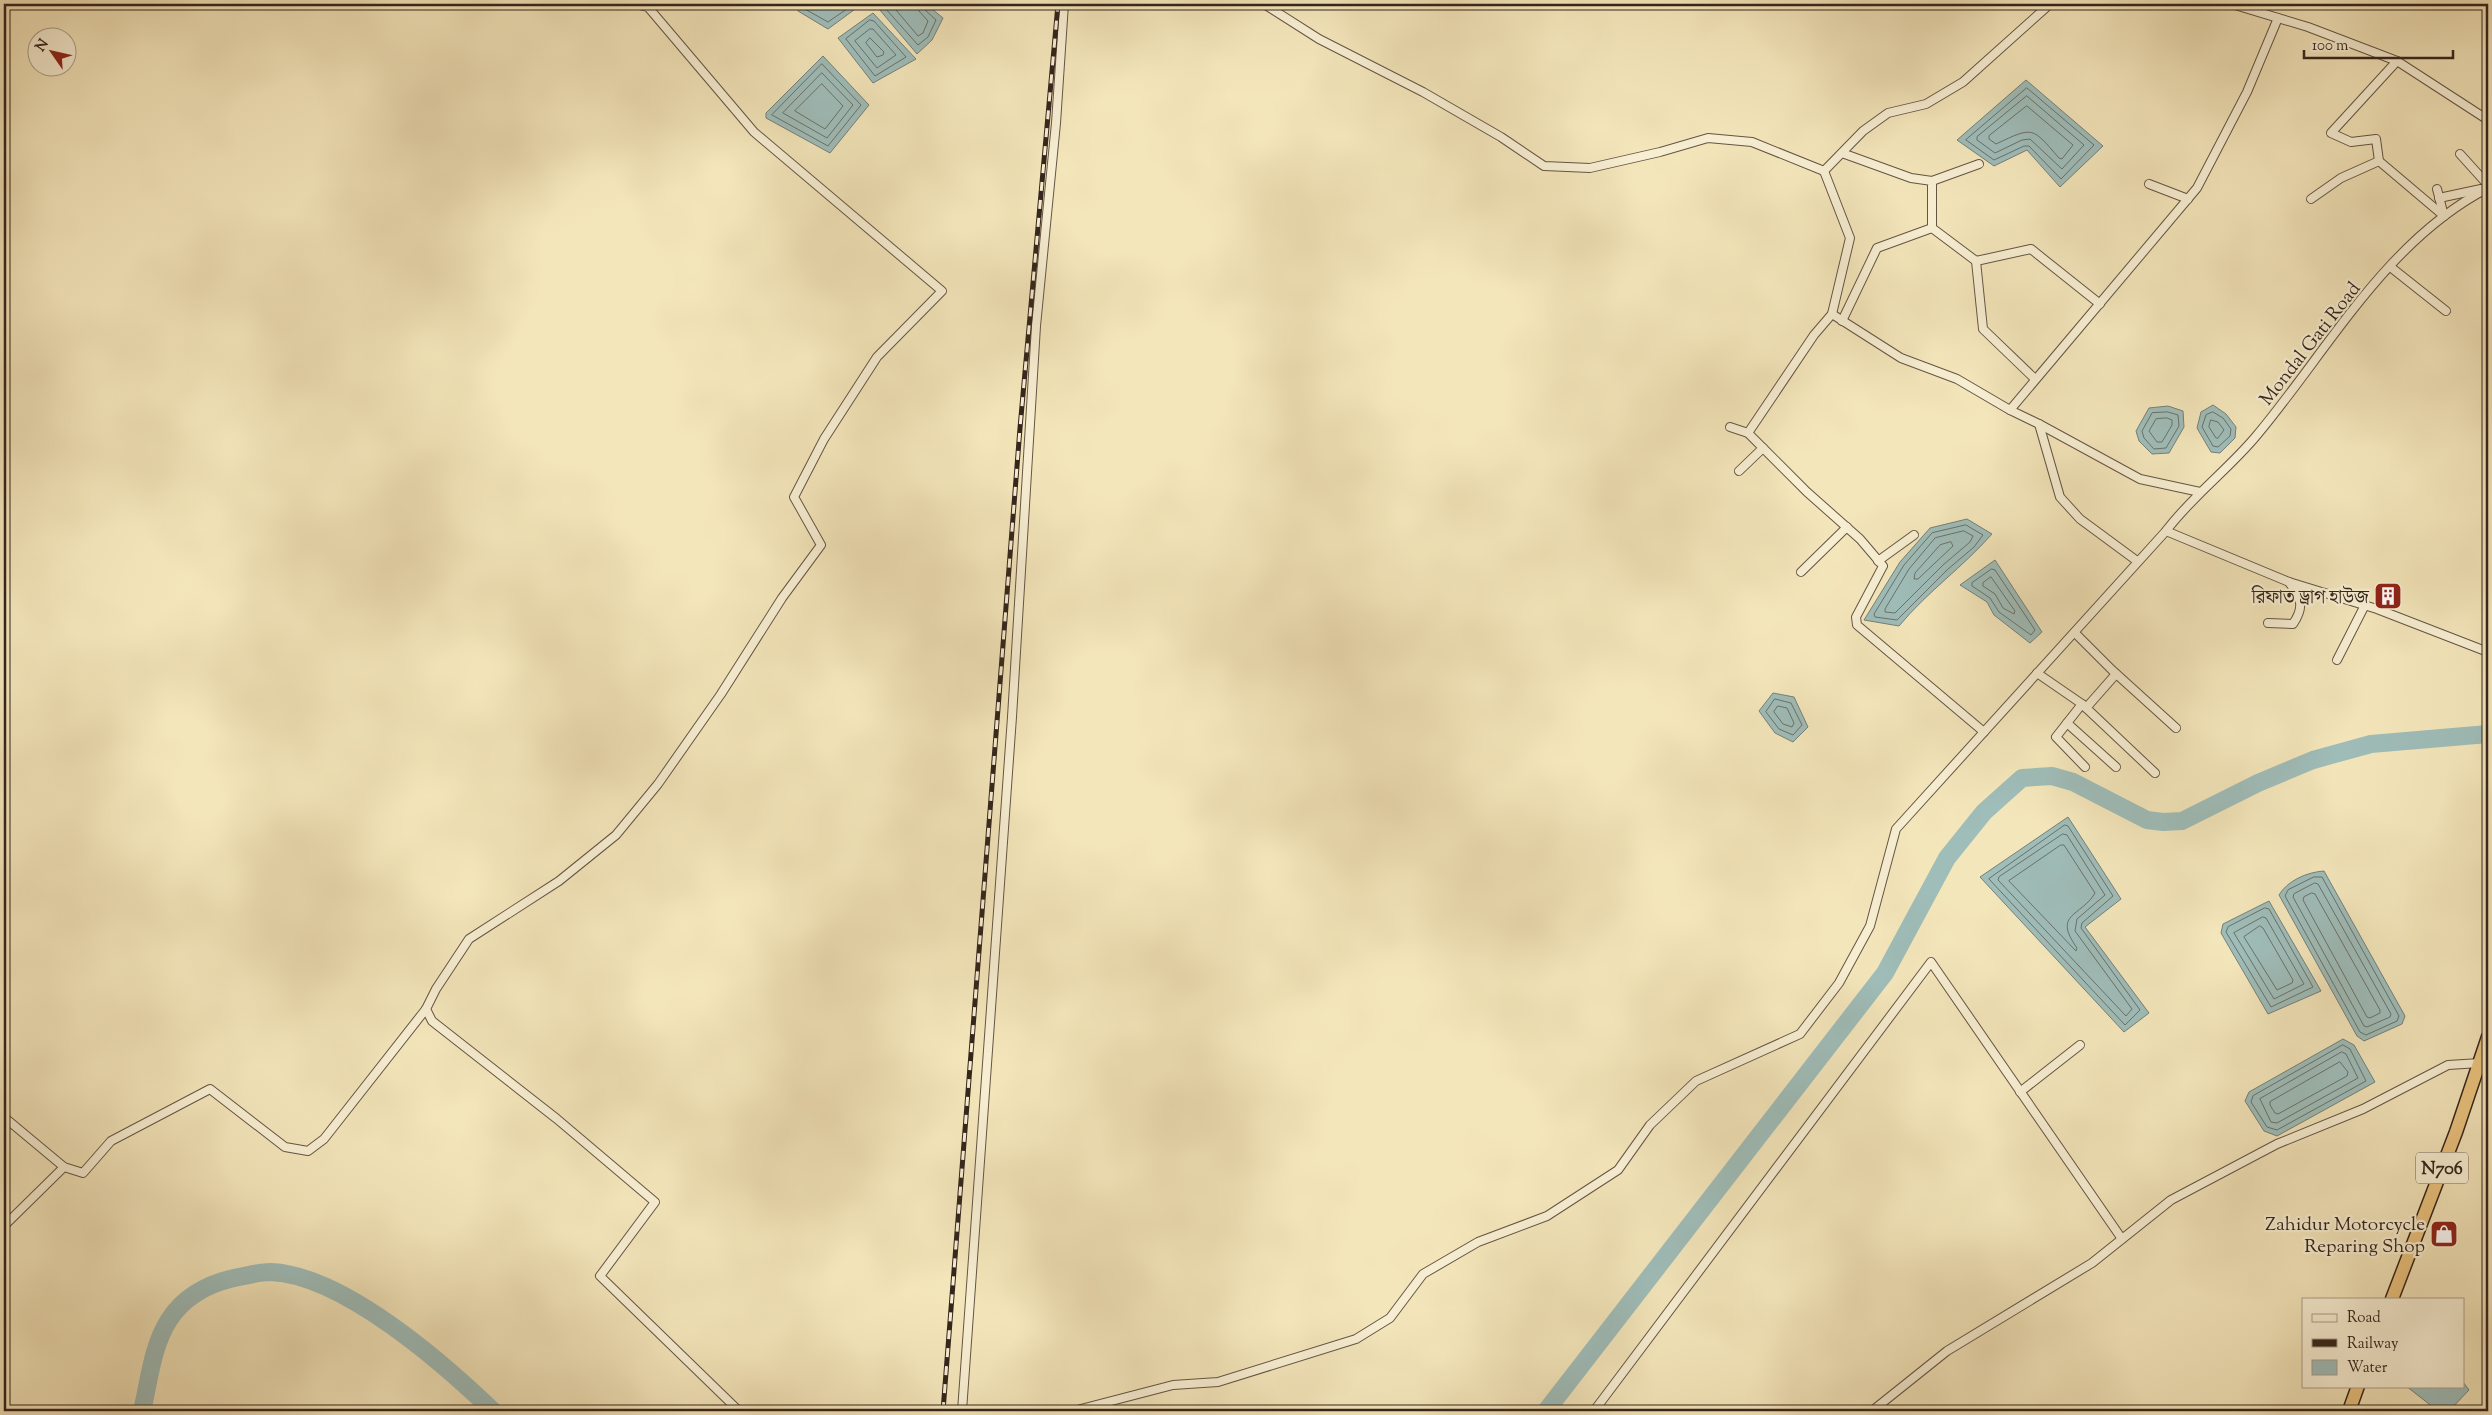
<svg xmlns="http://www.w3.org/2000/svg" width="2492" height="1415" font-family="'Sorts Mill Goudy','Noto Serif Bengali',serif">
  <style>
    .water { fill: #9fbdb9; stroke: #74807a }
    .lines { fill: none; stroke-linecap: round; stroke-linejoin: round }
    .shore { stroke: #6a716a; stroke-width: 1 }
    .river { stroke: #9fbdb9; stroke-width: 18 }
    .minor-casing { stroke: #645544; stroke-width: 10 }
    .trunk-casing { stroke: #34251c; stroke-width: 15 }
    .minor { stroke: #f8efd3; stroke-width: 8 }
    .trunk { stroke: #eac37e; stroke-width: 12 }
    .rail-casing { stroke: #34251c; stroke-width: 5 }
    .rail { stroke: #f8efd3; stroke-width: 3; stroke-dasharray: 9; stroke-linecap: butt }
    .labels { text-anchor: middle; stroke-width: 4.5; stroke-linejoin: round; paint-order: stroke }
    .shield { fill: #f8efd3; stroke: #6f6253; stroke-width: 1 }
    .shield-label { font-size: 18px; font-weight: bold; fill: #34251c }
    .street-label { font-size: 19px; fill: #34251c; stroke: #f8efd3 }
    .poi-label { font-size: 19px; fill: #34251c; stroke: #f8efd3; text-anchor: end }
  </style>
  <rect width="100%" height="100%" fill="#f4e6bb"/>
  <filter id="stains"><feTurbulence type="fractalNoise" baseFrequency=".004" numOctaves="4"/><feColorMatrix values="0 0 0 0 .2 0 0 0 0 .09 0 0 0 0 .02 0 0 0 .5 -.17"/></filter>
  <radialGradient id="worn" r=".72"><stop offset=".6" stop-color="#630" stop-opacity="0"/><stop offset="1" stop-color="#630" stop-opacity=".3"/></radialGradient>
  <g class="water">
    <polygon points="796,4 862,4 828,29 798,11"/>
    <polygon points="880,4 926,4 943,18 932,40 917,54 879,9"/>
    <polygon points="873,13 916,59 873,83 838,38"/>
    <polygon points="823,56 869,105 830,153 766,118 766,113"/>
    <polygon points="2026,80 2103,146 2060,187 2027,150 1994,166 1957,140"/>
    <polygon points="2213,405 2226,414 2236,427 2235,438 2220,453 2211,452 2197,428 2201,412"/>
    <polygon points="2168,406 2183,411 2184,427 2169,453 2152,454 2139,441 2136,431 2149,408"/>
    <path d="M 1967,519 L 1992,534 C 1963,567 1927,592 1899,626 L 1864,620 L 1900,562 L 1930,528 Z"/>
    <polygon points="1995,560 2042,632 2030,643 1994,615 1987,602 1960,585"/>
    <polygon points="1773,693 1794,697 1808,727 1793,742 1775,733 1759,711"/>
    <polygon points="2068,817 2121,899 2085,927 2149,1013 2124,1032 1980,877"/>
    <path d="M 2324,871 L 2405,1016 L 2402,1024 L 2364,1041 L 2357,1036 L 2279,895 C 2287,881 2307,872 2324,871 Z"/>
    <polygon points="2269,901 2321,991 2268,1014 2221,933 2223,924"/>
    <polygon points="2343,1039 2354,1045 2375,1082 2277,1136 2264,1131 2245,1101 2249,1092"/>
    <polygon points="2463,1382 2469,1390 2449,1411 2438,1411 2406,1386 2463,1386"/>
  </g>
  <g class="lines">
    <g class="shore">
      <polyline points="801,4 803,8 828,22 854,4"/>
      <polyline points="884,4 885,8 918,45 928,37 936,20 924,9 923,4"/>
      <polyline points="891,4 918,36 923,33 928,21 919,11 917,4"/>
      <polygon points="870,20 874,21 906,57 875,76 846,39"/>
      <polygon points="870,29 873,29 896,55 877,68 855,41"/>
      <polygon points="870,38 884,52 883,55 877,57 866,43"/>
      <polygon points="822,64 861,105 828,146 772,115"/>
      <polygon points="822,73 853,105 827,138 783,113"/>
      <polygon points="822,84 843,106 825,129 795,111"/>
      <polygon points="2027,88 2094,145 2061,179 2029,146 2024,146 1994,160 1966,140"/>
      <polygon points="2027,96 2084,145 2062,169 2030,139 2022,140 1995,153 1977,140 1977,137"/>
      <path d="M 2027,106 L 2073,145 L 2062,159 L 2059,158 C 2032,127 2034,126 1996,144 L 1989,139 L 1989,136 Z"/>
      <polygon points="2168,412 2178,415 2179,426 2166,448 2154,449 2144,438 2142,431 2152,413"/>
      <polygon points="2213,412 2223,418 2231,429 2230,436 2218,447 2213,446 2202,427 2206,415"/>
      <polygon points="2167,418 2172,420 2172,425 2162,442 2157,442 2149,431 2156,419"/>
      <polygon points="2211,420 2218,422 2224,430 2218,438 2216,438 2209,427"/>
      <polygon points="1966,525 1983,535 1974,547 1947,570 1897,620 1875,617 1874,614 1904,565 1932,533"/>
      <polygon points="1964,531 1973,536 1970,542 1943,565 1895,613 1885,612 1885,609 1909,569 1935,538"/>
      <polygon points="1951,542 1953,546 1918,579 1914,579 1915,573 1940,545"/>
      <polygon points="1992,569 1995,570 2035,630 2031,635 1999,612 1990,598 1972,586 1972,583"/>
      <polygon points="1991,577 2015,611 2014,614 2003,608 1995,594 1983,586 1983,583"/>
      <polygon points="1775,699 1791,703 1802,725 1793,735 1779,729 1766,712"/>
      <polygon points="1778,706 1787,708 1794,723 1792,727 1783,724 1774,712"/>
      <polygon points="2065,825 2068,826 2113,896 2082,923 2081,928 2140,1010 2125,1025 1989,879"/>
      <polygon points="2063,834 2067,835 2105,895 2077,919 2075,931 2132,1009 2126,1016 1998,880 1999,877"/>
      <path d="M 2061,845 L 2064,845 L 2095,893 C 2081,917 2052,913 2077,948 L 2076,951 L 2009,881 Z"/>
      <polygon points="2314,877 2322,877 2399,1016 2397,1021 2366,1035 2360,1032 2285,896 2288,890"/>
      <polygon points="2315,883 2318,884 2391,1014 2390,1017 2367,1027 2364,1026 2293,897 2294,894"/>
      <polygon points="2312,893 2315,894 2380,1010 2380,1013 2370,1018 2367,1017 2303,900 2304,897"/>
      <polygon points="2265,908 2269,909 2313,987 2271,1007 2226,932 2228,927"/>
      <polygon points="2263,917 2266,918 2304,984 2274,999 2234,933"/>
      <polygon points="2260,926 2263,928 2293,980 2292,983 2277,990 2244,937"/>
      <polygon points="2343,1045 2350,1049 2366,1081 2277,1130 2267,1127 2251,1102 2253,1096"/>
      <polygon points="2342,1052 2346,1054 2358,1078 2277,1123 2271,1122 2260,1099"/>
      <polygon points="2340,1062 2348,1072 2347,1076 2278,1114 2275,1113 2270,1105 2270,1102"/>
    </g>
    <g class="river">
      <path d="M 142,1411 C 149,1382 152,1346 169,1320 C 182,1299 205,1285 230,1279 C 243,1276 258,1272 271,1272 C 343,1275 443,1363 493,1411"/>
      <polyline points="1546,1411 1885,973 1947,858 1984,812 2022,778 2052,776 2073,782 2147,820 2163,822 2182,821 2258,783 2313,760 2371,744 2488,734"/>
    </g>
    <defs>
      <g id="minor">
        <polyline points="635,4 648,7 754,132 942,291 877,357 824,439 794,497 821,545 782,598 721,694 658,784 616,835 559,881 469,939 436,989 426,1009 432,1021 557,1119 655,1202 600,1276 739,1411"/>
        <polyline points="1264,4 1319,39 1423,92 1501,137 1544,166 1590,168 1660,152 1708,138 1752,142 1824,171"/>
        <polyline points="2213,4 2235,5 2308,27 2397,61 2488,120"/>
        <polyline points="1842,153 1911,178 1932,181 1932,228"/>
        <polyline points="2460,154 2488,185"/>
        <polyline points="2379,161 2444,216"/>
        <polyline points="1932,181 1979,164"/>
        <polyline points="2149,184 2188,199"/>
        <polyline points="2437,189 2444,216"/>
        <polyline points="2439,198 2481,189"/>
        <polyline points="2311,199 2341,178 2379,161 2376,139 2351,142 2331,133 2397,61"/>
        <polyline points="1976,261 2031,249 2100,304"/>
        <polyline points="2393,269 2446,311"/>
        <polyline points="1832,314 1901,358 1957,379 2010,410 2039,424 2140,479 2200,492"/>
        <polyline points="1842,321 1877,248 1932,228 1976,261 1983,329 2035,379"/>
        <polyline points="2010,410 2197,188 2247,92 2278,18"/>
        <polyline points="2039,424 2060,497 2080,519 2137,561"/>
        <polyline points="1730,427 1748,433"/>
        <polyline points="1739,471 1763,448"/>
        <polyline points="2166,531 2289,582 2377,609 2488,652"/>
        <polyline points="1878,561 1914,535"/>
        <polyline points="1801,572 1847,527"/>
        <path d="M 2268,623 L 2293,624 C 2305,606 2301,599 2289,582"/>
        <polyline points="2075,633 2112,670 2176,728"/>
        <polyline points="2337,660 2365,605"/>
        <polyline points="2037,673 2082,704 2155,773"/>
        <polyline points="2082,704 2056,737 2085,767"/>
        <polyline points="2086,708 2116,674"/>
        <polyline points="2067,723 2116,767"/>
        <polyline points="1984,732 1857,625 1856,617 1883,566 1860,539 1807,492 1748,433 1814,335 1832,314 1850,238 1824,171 1863,131 1888,113 1926,104 1963,82 2050,4"/>
        <polyline points="2020,1092 2080,1045"/>
        <polyline points="4,1117 64,1167 83,1173 111,1141 210,1089 285,1147 308,1151 324,1139 426,1009"/>
        <polyline points="4,1226 64,1167"/>
        <polyline points="962,1411 1012,717 1036,326 1056,123 1064,4"/>
        <path d="M 1073,1411 L 1173,1385 L 1218,1382 L 1356,1339 L 1390,1318 L 1423,1274 L 1478,1242 L 1547,1216 L 1618,1170 L 1650,1125 L 1696,1081 L 1800,1034 L 1839,983 L 1870,926 L 1896,829 L 2166,531 C 2193,495 2229,469 2257,435 C 2329,349 2386,241 2488,188"/>
        <polyline points="1594,1411 1931,962 2122,1239"/>
        <polyline points="1872,1411 1947,1351 2092,1263 2171,1200 2277,1144 2363,1109 2448,1065 2480,1063"/>
      </g>
      <g id="trunk">
        <polyline points="2392,1299 2456,1132 2488,1037"/>
        <polyline points="2349,1411 2358,1386"/>
      </g>
    </defs>
    <use href="#minor" class="minor-casing"/>
    <use href="#trunk" class="trunk-casing"/>
    <use href="#minor" class="minor"/>
    <use href="#trunk" class="trunk"/>
    <defs>
      <polyline id="rail" points="943,1411 1020,428 1058,4"/>
    </defs>
    <use href="#rail" class="rail-casing"/>
    <use href="#rail" class="rail"/>
  </g>
  <defs>
    <symbol id="building-square" viewBox="-11 -11 22 22"><rect x="-9" y="-9" width="18" height="18" rx="4" fill="#8f2418" stroke="#f8efd3"/><path d="M-4-6H4V6H1V3H-1V6H-4ZM-2.5-4.3h1.7v1.8h-1.7ZM.8-4.3h1.7v1.8H.8ZM-2.5-1h1.7V.8h-1.7ZM.8-1h1.7V.8H.8Z" fill="#fff"/></symbol>
    <symbol id="shop-square" viewBox="-11 -11 22 22"><rect x="-9" y="-9" width="18" height="18" rx="4" fill="#8f2418" stroke="#f8efd3"/><path d="M-5-2.5h2.3a2.7 3.5 0 0 1 5.4 0H5L5.5 6h-11ZM-1.5-2.5h3a1.5 2.3 0 0 0-3 0Z" fill="#fff"/></symbol>
  </defs>
  <g fill-rule="evenodd">
    <use href="#building-square" x="2372" y="580" width="32" height="32"/>
    <use href="#shop-square" x="2428" y="1218" width="32" height="32"/>
  </g>
  <g class="labels">
    <rect class="shield" x="2416" y="1152.5" width="52" height="31" rx="4"/>
    <g class="shield-label">
      <text x="2442" y="1174">N706</text>
    </g>
    <g class="street-label">
      <text transform="translate(2309 343) rotate(-52)" y="7">Mondal Gati Road</text>
    </g>
    <g class="poi-label">
      <text x="2369" y="603">রিফাত ড্রাগ হাউজ</text>
      <text x="2425" y="1230">Zahidur Motorcycle<tspan x="2425" dy="22">Reparing Shop</tspan></text>
    </g>
  </g>
  <rect width="2492" height="1415" fill="none" stroke="#f4e6bb" stroke-width="20"/>
  <rect x="5" y="5" width="2482" height="1405" fill="none" stroke="#34251c" stroke-width="2.5"/>
  <rect x="10" y="10" width="2472" height="1395" fill="none" stroke="#34251c"/>
  <rect x="2302" y="1298" width="162" height="90" fill="#f8efd3" stroke="#aa9e8a"/>
  <rect x="2312" y="1314" width="25" height="8" fill="#f8efd3" stroke="#aa9e8a"/>
  <text x="2347" y="1322" font-size="15" fill="#34251c">Road</text>
  <rect x="2312" y="1339" width="25" height="8" fill="#34251c" stroke="#aa9e8a"/>
  <text x="2347" y="1348" font-size="15" fill="#34251c">Railway</text>
  <rect x="2312" y="1360" width="25" height="15" fill="#9fbdb9" stroke="#aa9e8a"/>
  <text x="2347" y="1372" font-size="15" fill="#34251c">Water</text>
  <g transform="translate(52 52) rotate(304)"><circle r="24" fill="#f8efd3" stroke="#aa9e8a"/>
  <path d="M0-4L9 19L0 12L-9 19Z" fill="#8f2418"/>
  <text y="-8" font-size="14" font-weight="bold" text-anchor="middle" fill="#34251c">N</text>
  </g>
  <path d="M2304 50v8h149v-8" fill="none" stroke="#34251c" stroke-width="2.5"/>
  <text x="2312" y="50" font-size="15" fill="#34251c" stroke="#f8efd3" stroke-width="4" paint-order="stroke">100 m</text>
  <rect width="100%" height="100%" filter="url(#stains)"/>
  <rect width="100%" height="100%" fill="url(#worn)"/>
</svg>
